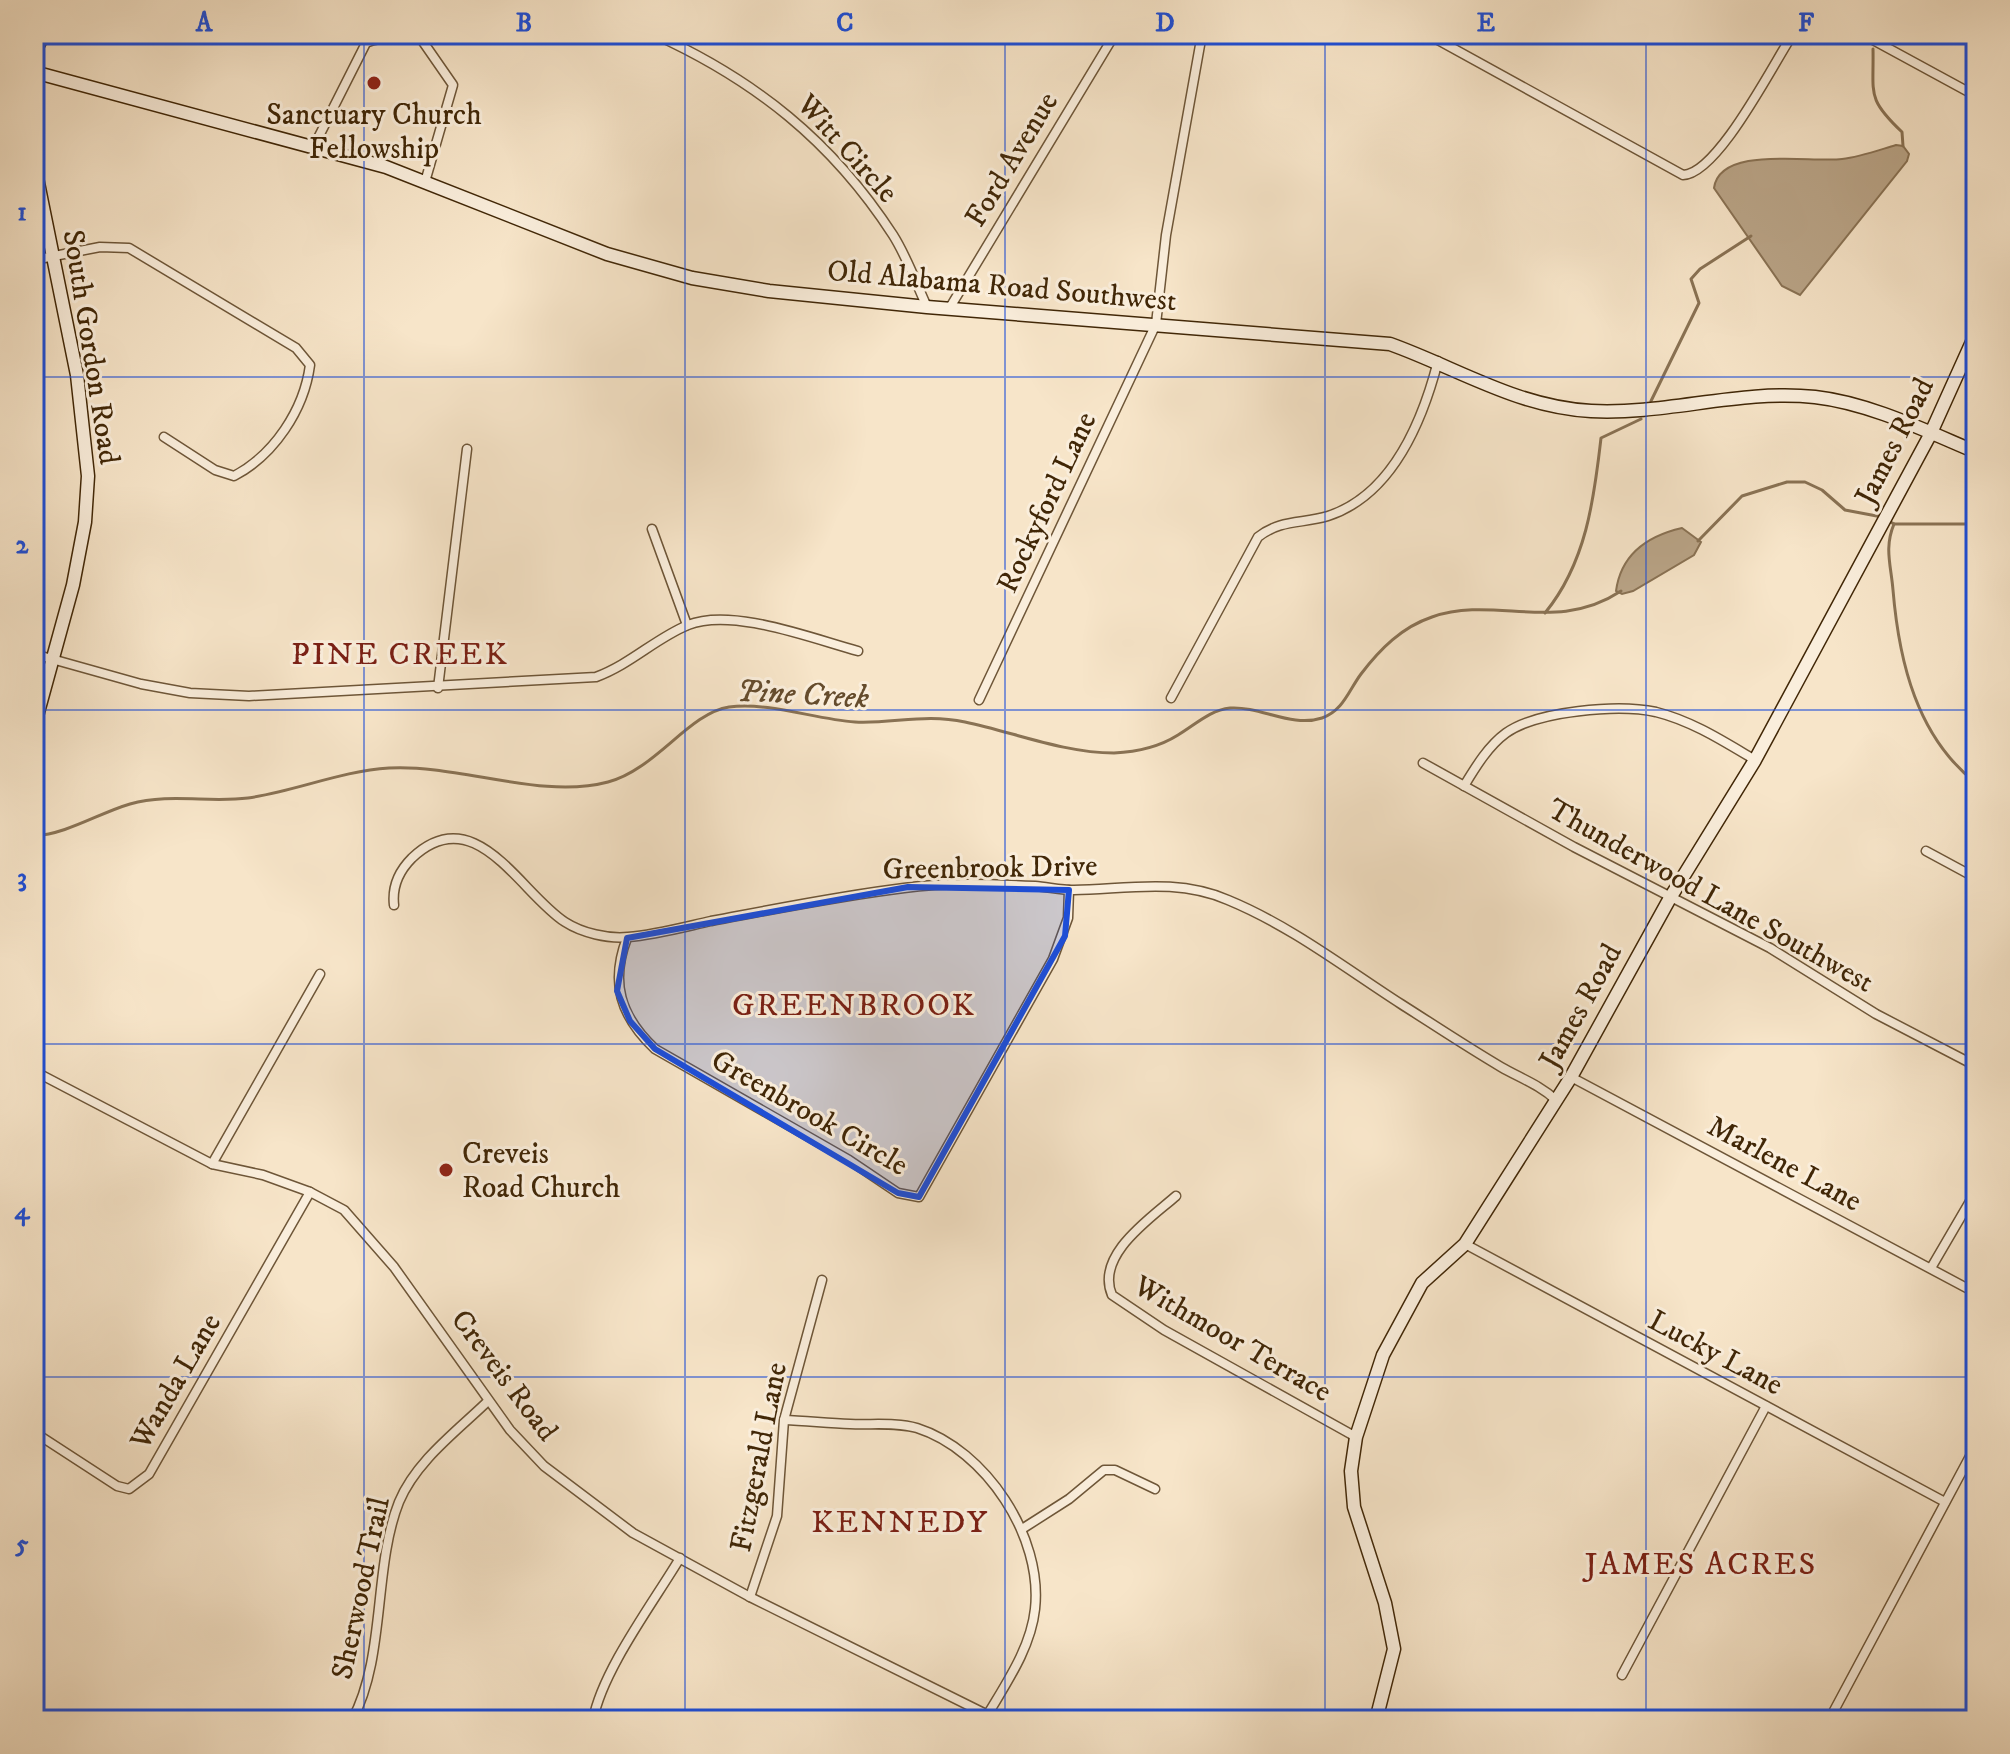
<svg xmlns="http://www.w3.org/2000/svg" width="2010" height="1754" font-family="'IM FELL DW Pica',serif">
  <style>
    .water { fill: #b9a487; stroke: #897254; stroke-width: 2 }
    .lines { fill: none; stroke-linecap: round; stroke-linejoin: round }
    .stream { stroke: #897254; stroke-width: 3 }
    .street-casing { stroke: #6e5638; stroke-width: 11 }
    .secondary-casing { stroke: #412707; stroke-width: 15 }
    .street { stroke: #faeedc; stroke-width: 8 }
    .secondary { stroke: #faeedc; stroke-width: 12 }
    .marked { fill: #1d4ed8; fill-opacity: 0.2; stroke: #1d4ed8; stroke-width: 6; stroke-linejoin: round }
    .grid { fill: none; stroke: #1d4ed8; stroke-width: 2; stroke-opacity: 0.55 }
    .poi-dot { fill: #8f2418; stroke: #faeedc; stroke-width: 3 }
    .labels { text-anchor: middle; stroke-width: 6; stroke-linejoin: round; paint-order: stroke }
    .poi-label { font-size: 30px; fill: #412707; stroke: #faeedc }
    .street-label { font-size: 30px; fill: #412707; stroke: #faeedc }
    .neighbourhood-label { font-size: 32px; letter-spacing: 2px; fill: #7a1f14; stroke: #faeedc }
    .water-label { font-size: 32px; font-style: italic; fill: #654c2d; stroke: #faeedc }
    .neatline { fill: none; stroke: #1d4ed8; stroke-width: 3 }
    .grid-label { font-size: 26px; text-anchor: middle; font-weight: bold; fill: #1d4ed8 }
  </style>
  <rect width="100%" height="100%" fill="#f7e5c9"/>
  <filter id="stains"><feTurbulence type="fractalNoise" baseFrequency=".0025" numOctaves="4"/><feColorMatrix values="0 0 0 0 .2 0 0 0 0 .09 0 0 0 0 .02 0 0 0 .5 -.17"/></filter>
  <radialGradient id="worn" r=".72"><stop offset=".6" stop-color="#630" stop-opacity="0"/><stop offset="1" stop-color="#630" stop-opacity=".3"/></radialGradient>
  <g class="water">
    <path d="M 1896,145 L 1903,146 L 1909,154 L 1907,161 L 1800,295 L 1782,286 L 1714,188 C 1720,145 1810,163 1842,159 C 1860,157 1879,150 1896,145 Z"/>
    <path d="M 1682,528 L 1701,542 L 1694,555 L 1633,591 L 1622,594 L 1616,591 C 1621,554 1647,536 1682,528 Z"/>
  </g>
  <g class="lines">
    <g class="stream">
      <path d="M 1873,49 C 1874,94 1866,98 1902,132 L 1903,146"/>
      <polyline points="1651,401 1699,303 1691,279 1700,269 1751,236"/>
      <polyline points="1889,521 1894,524 1976,524"/>
      <path d="M 1894,524 C 1884,548 1891,565 1893,590 C 1899,662 1917,737 1976,783"/>
      <polyline points="1698,541 1742,496 1787,482 1805,482 1822,490 1845,510 1882,517"/>
      <path d="M 1545,613 C 1586,563 1594,500 1601,438 L 1641,419"/>
      <path d="M 34,836 C 67,834 99,813 130,804 C 169,793 209,803 248,798 C 296,791 341,771 389,768 C 459,764 541,800 608,782 C 655,770 689,713 729,707 C 770,702 814,719 855,722 C 893,724 925,713 965,722 C 1013,732 1064,753 1114,753 C 1136,752 1159,747 1178,735 C 1195,725 1210,710 1230,708 C 1261,706 1291,728 1322,718 C 1343,711 1349,690 1361,674 C 1380,649 1402,627 1432,617 C 1495,595 1556,634 1621,591"/>
    </g>
    <defs>
      <g id="street">
        <path d="M 654,34 C 755,80 832,141 893,235 C 907,257 916,283 927,307"/>
        <path d="M 1427,34 L 1683,175 C 1718,174 1773,64 1793,34"/>
        <polyline points="1862,34 1976,96"/>
        <polyline points="419,36 453,85 425,182"/>
        <path d="M 313,148 L 366,43 C 385,33 403,45 422,34"/>
        <path d="M 34,260 L 100,247 L 129,248 L 296,348 L 310,365 C 304,410 274,455 234,476 L 215,470 L 164,437"/>
        <polyline points="949,309 1115,34"/>
        <polyline points="652,529 687,625"/>
        <path d="M 34,654 L 141,684 L 190,693 L 249,696 L 596,677 C 631,664 656,638 688,625 C 732,607 813,639 858,651"/>
        <polyline points="438,688 467,449"/>
        <path d="M 1171,698 L 1258,537 C 1281,519 1302,524 1328,516 C 1392,495 1422,423 1438,361"/>
        <polyline points="979,700 1156,324 1166,235 1202,34"/>
        <polyline points="1423,763 1574,847 1770,948 1876,1014 1976,1066"/>
        <path d="M 1464,786 C 1475,768 1488,746 1506,733 C 1537,711 1618,704 1656,712 C 1692,721 1723,741 1755,760"/>
        <polyline points="1926,851 1976,878"/>
        <path d="M 394,905 C 392,887 399,871 412,858 C 475,798 520,893 565,922 C 582,933 608,939 628,937 C 655,935 684,927 711,921 C 775,909 839,896 904,888 C 947,882 992,884 1035,886 C 1048,887 1061,890 1074,890 C 1127,889 1177,878 1228,900 C 1291,926 1345,968 1401,1004 C 1434,1025 1467,1047 1501,1067 C 1520,1078 1540,1085 1556,1100"/>
        <path d="M 627,938 C 610,982 620,1016 655,1049 L 849,1160 L 898,1193 L 919,1197 L 1053,959 L 1068,918 L 1069,890"/>
        <polyline points="34,1071 212,1164 263,1175 310,1192 344,1210 394,1267 510,1430 544,1466 633,1533 750,1597 998,1720"/>
        <polyline points="1571,1077 1976,1293"/>
        <polyline points="212,1164 320,974"/>
        <path d="M 1176,1196 C 1151,1218 1095,1255 1112,1295 L 1164,1330 L 1356,1437"/>
        <polyline points="1465,1244 1945,1502"/>
        <polyline points="1931,1268 1976,1191"/>
        <path d="M 784,1420 C 806,1421 828,1423 850,1424 C 872,1425 896,1422 917,1428 C 986,1450 1043,1537 1035,1609 C 1031,1647 1007,1682 988,1714"/>
        <polyline points="34,1432 117,1486 129,1489 149,1474 310,1192"/>
        <polyline points="1022,1529 1069,1499 1104,1470 1115,1470 1155,1489"/>
        <polyline points="750,1597 777,1516 784,1420 822,1280"/>
        <polyline points="1622,1675 1766,1406"/>
        <path d="M 352,1720 C 386,1658 373,1567 399,1502 C 416,1461 457,1431 488,1401"/>
        <path d="M 593,1720 C 602,1671 653,1603 680,1558"/>
        <polyline points="1829,1720 1976,1445"/>
      </g>
      <g id="secondary">
        <polyline points="34,53 44,34"/>
        <path d="M 34,72 L 386,167 L 607,254 L 692,278 L 769,291 L 927,307 L 1390,344 C 1457,368 1517,407 1591,411 C 1666,415 1740,389 1815,397 C 1869,403 1926,431 1976,452"/>
        <polyline points="34,163 77,375 88,476 85,522 73,585 34,727"/>
        <polyline points="1376,1720 1394,1649 1385,1603 1354,1507 1351,1471 1356,1437 1383,1355 1422,1283 1465,1244 1571,1077 1670,898 1755,760 1930,435 1976,333"/>
      </g>
    </defs>
    <use href="#street" class="street-casing"/>
    <use href="#secondary" class="secondary-casing"/>
    <use href="#street" class="street"/>
    <use href="#secondary" class="secondary"/>
  </g>
  <path class="marked" d="M 908,887 L 1069,890 L 1065,936 L 919,1197 L 898,1193 L 655,1049 L 630,1021 L 617,991 L 627,938 Z"/>
  <path class="grid" d="M 364,34 L 364,1720M 685,34 L 685,1720M 1005,34 L 1005,1720M 1325,34 L 1325,1720M 1646,34 L 1646,1720M 34,377 L 1976,377M 34,710 L 1976,710M 34,1044 L 1976,1044M 34,1377 L 1976,1377"/>
  <g class="poi-dot">
    <circle cx="374" cy="83" r="8"/>
    <circle cx="446" cy="1170" r="8"/>
  </g>
  <g class="labels">
    <g class="poi-label">
      <text x="374" y="124">Sanctuary Church<tspan x="374" dy="34">Fellowship</tspan></text>
      <text x="462" y="1163" text-anchor="start">Creveis<tspan x="462" dy="34">Road Church</tspan></text>
    </g>
    <g class="street-label">
      <text transform="translate(848 148) rotate(48)" y="10">Witt Circle</text>
      <text transform="translate(1011 159) rotate(-59)" y="10">Ford Avenue</text>
      <text transform="translate(1002 285) rotate(5)" y="10">Old Alabama Road Southwest</text>
      <text transform="translate(92 347) rotate(81)" y="10">South Gordon Road</text>
      <text transform="translate(1894 441) rotate(-63)" y="10">James Road</text>
      <text transform="translate(1046 502) rotate(-65)" y="10">Rockyford Lane</text>
      <text transform="translate(990 867) rotate(-1)" y="10">Greenbrook Drive</text>
      <text transform="translate(1711 895) rotate(29)" y="10">Thunderwood Lane Southwest</text>
      <text transform="translate(1580 1006) rotate(-61)" y="10">James Road</text>
      <text transform="translate(810 1112) rotate(30)" y="10">Greenbrook Circle</text>
      <text transform="translate(1785 1163) rotate(28)" y="10">Marlene Lane</text>
      <text transform="translate(1233 1338) rotate(30)" y="10">Withmoor Terrace</text>
      <text transform="translate(1716 1352) rotate(28)" y="10">Lucky Lane</text>
      <text transform="translate(505 1375) rotate(53)" y="10">Creveis Road</text>
      <text transform="translate(175 1381) rotate(-60)" y="10">Wanda Lane</text>
      <text transform="translate(758 1457) rotate(-79)" y="10">Fitzgerald Lane</text>
      <text transform="translate(360 1588) rotate(-78)" y="10">Sherwood Trail</text>
    </g>
    <g class="neighbourhood-label">
      <text x="400" y="664">PINE CREEK</text>
      <text x="854" y="1015">GREENBROOK</text>
      <text x="900" y="1532">KENNEDY</text>
      <text x="1701" y="1574">JAMES ACRES</text>
    </g>
    <g class="water-label">
      <text transform="translate(803 693) rotate(3)" y="11">Pine Creek</text>
    </g>
  </g>
  <rect width="2010" height="1754" fill="none" stroke="#f7e5c9" stroke-width="88"/>
  <rect x="44" y="44" width="1922" height="1666" class="neatline"/>
  <g class="grid-label">
    <text x="204" y="31">A</text>
    <text x="524" y="31">B</text>
    <text x="845" y="31">C</text>
    <text x="1165" y="31">D</text>
    <text x="1486" y="31">E</text>
    <text x="1806" y="31">F</text>
    <text x="22" y="220">1</text>
    <text x="22" y="553">2</text>
    <text x="22" y="886">3</text>
    <text x="22" y="1219">4</text>
    <text x="22" y="1552">5</text>
  </g>
  <rect width="100%" height="100%" filter="url(#stains)"/>
  <rect width="100%" height="100%" fill="url(#worn)"/>
</svg>
